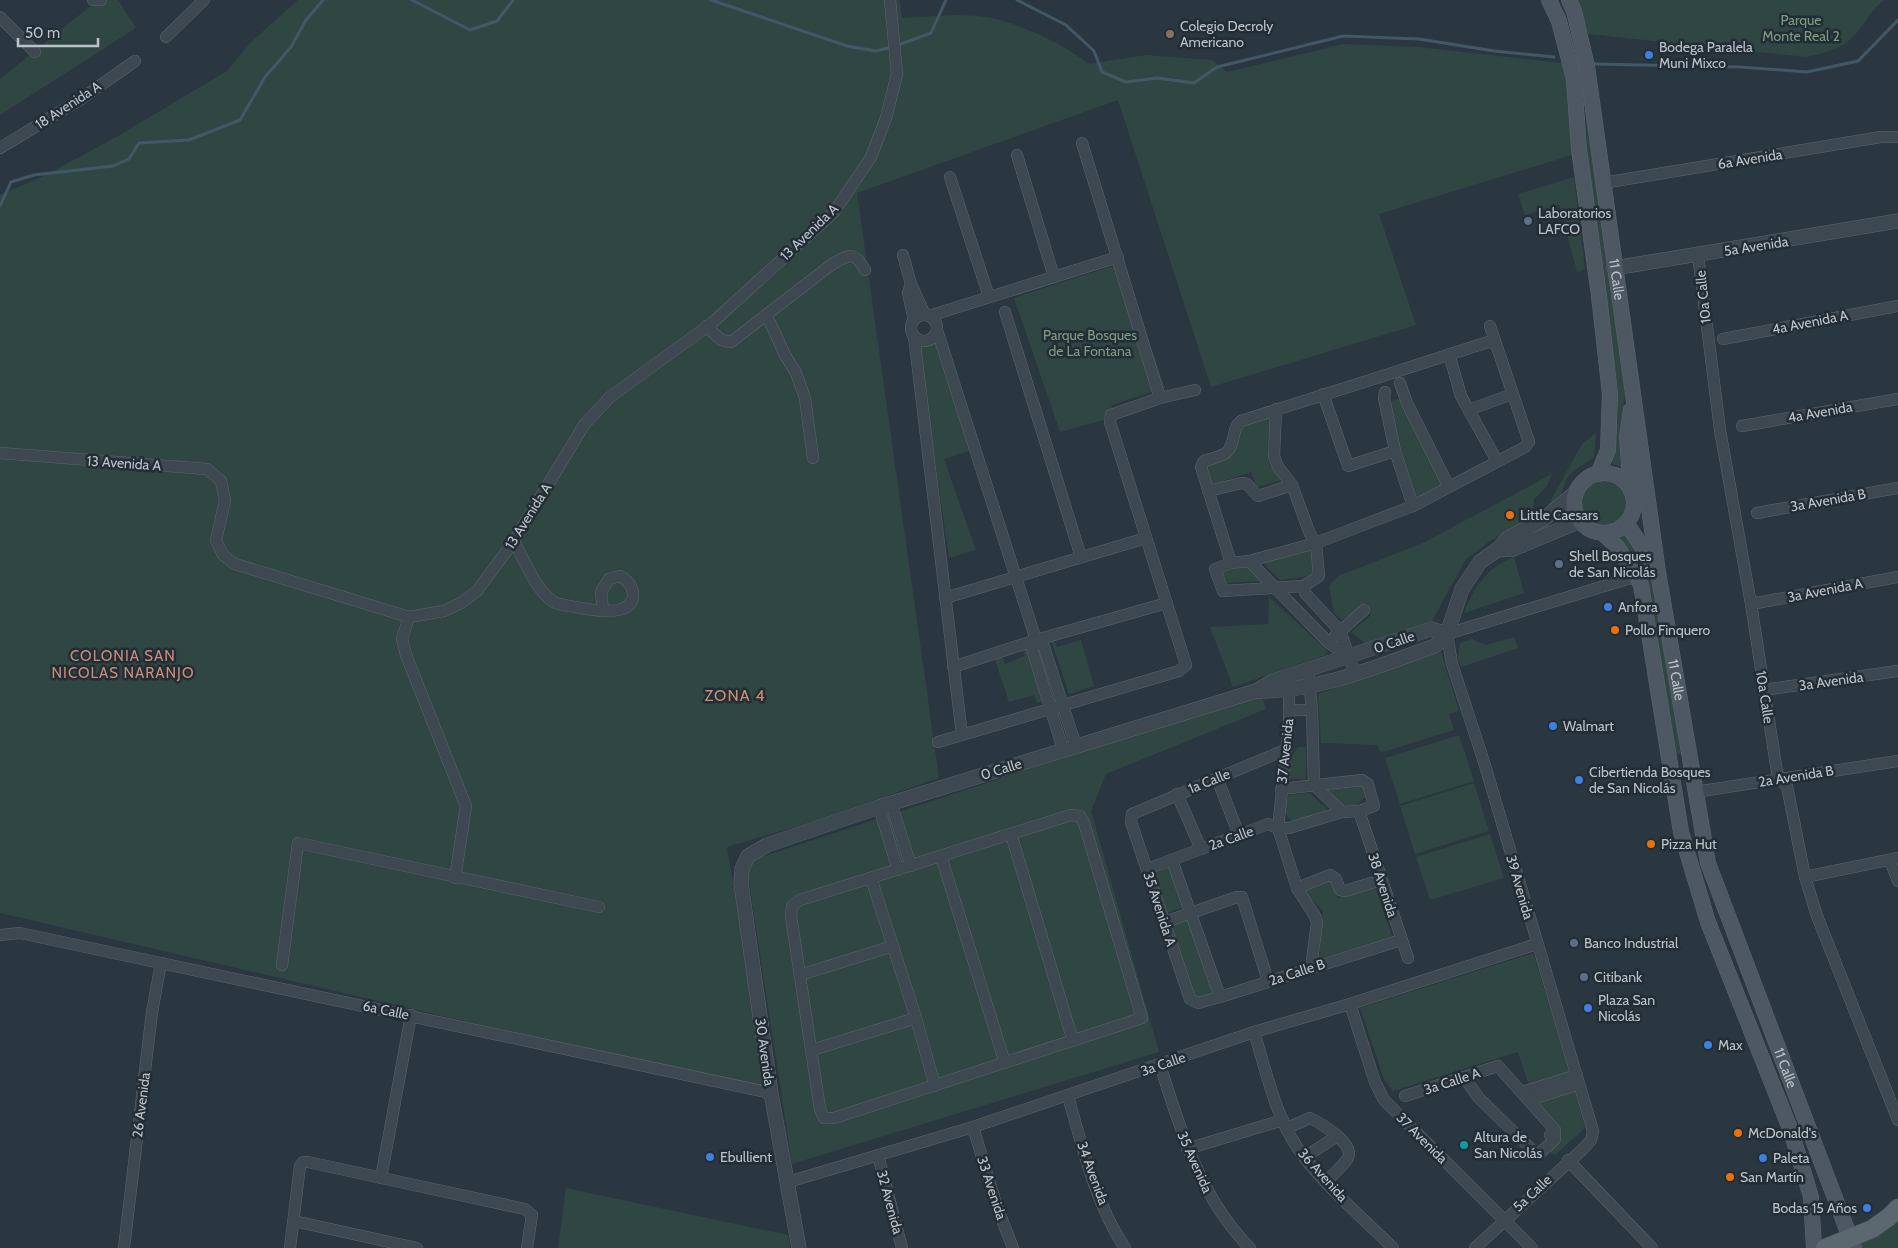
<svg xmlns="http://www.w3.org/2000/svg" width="1898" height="1248" font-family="Cabin,sans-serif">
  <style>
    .green { fill: #304643 }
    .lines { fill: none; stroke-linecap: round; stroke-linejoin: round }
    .stream { stroke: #425867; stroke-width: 3 }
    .minor-casing { stroke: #5c666d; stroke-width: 12 }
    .tertiary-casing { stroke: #5c666d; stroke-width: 15 }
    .secondary-casing { stroke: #5c666d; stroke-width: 16 }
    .primary-casing { stroke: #4b545c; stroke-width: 19 }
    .minor { stroke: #3e4850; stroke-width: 11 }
    .tertiary { stroke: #3e4850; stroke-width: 14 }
    .secondary { stroke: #4d5862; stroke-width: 15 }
    .primary { stroke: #5c6870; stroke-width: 18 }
    .education-dot { fill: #8d6e63; stroke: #232d35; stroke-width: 2 }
    .shop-dot { fill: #3f7fe0; stroke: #232d35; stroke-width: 2 }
    .service-dot { fill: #5c6f8a; stroke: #232d35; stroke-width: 2 }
    .food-dot { fill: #e8710a; stroke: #232d35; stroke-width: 2 }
    .culture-dot { fill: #0f9aa8; stroke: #232d35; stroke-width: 2 }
    .labels { text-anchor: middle; stroke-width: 5; stroke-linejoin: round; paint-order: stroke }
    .park-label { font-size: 14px; fill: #7c9d7e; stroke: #232d35 }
    .poi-label { font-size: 14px; fill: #bbc3ca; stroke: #232d35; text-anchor: start }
    .street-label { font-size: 14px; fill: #bbc3ca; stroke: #232d35 }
    .neighbourhood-label { font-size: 15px; letter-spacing: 1px; fill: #ca8d76; stroke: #232d35 }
    .quarter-label { font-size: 16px; letter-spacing: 1px; fill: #ca8d76; stroke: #232d35 }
  </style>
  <rect width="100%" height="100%" fill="#2a3740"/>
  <g class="green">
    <polygon points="98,0 118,0 136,28 0,115 0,79"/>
    <path d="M 298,0 L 899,0 L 902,18 C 933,17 973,11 1003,21 C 1034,30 1064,45 1089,64 L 1146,55 L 1212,60 L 1227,72 L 1344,44 L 1418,47 L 1562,63 L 1569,87 L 1572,155 L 1379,214 L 1416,325 L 1211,387 L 1118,100 L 857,193 L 939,778 L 815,821 L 727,847 L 769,1092 L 0,913 L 0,195 L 48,174 L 118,136 L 227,71 L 251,42 Z"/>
    <path d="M 1574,0 L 1885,0 C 1873,7 1867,20 1859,30 C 1846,48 1827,52 1807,57 L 1588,34 Z"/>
    <polygon points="1584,90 1625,393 1622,437 1624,469 1612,463 1617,392 1589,174"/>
    <polygon points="1574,177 1585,269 1577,272 1559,205 1525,215 1518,194"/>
    <polygon points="1122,263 1165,388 1111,405 1115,417 1060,432 1014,298"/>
    <polygon points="935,339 972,450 944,459 976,550 949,558 918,343 927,344"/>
    <polygon points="1396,399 1401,400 1415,432 1443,485 1416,498 1399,449 1390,402"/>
    <polygon points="1273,411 1267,450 1271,467 1285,479 1257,487 1251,472 1212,485 1205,463 1232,454 1246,421"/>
    <polygon points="1596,433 1594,457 1575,470 1567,478 1560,497 1547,507 1582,444"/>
    <polygon points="1552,474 1547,486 1534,499 1532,520 1490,541 1466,559 1432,621 1366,644 1351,632 1371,615 1367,603 1342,620 1334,613 1329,586 1338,576 1423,543"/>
    <circle cx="1603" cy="503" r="24"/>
    <polygon points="1623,532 1649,564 1682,754 1672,754 1647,584 1642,567 1618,536"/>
    <polygon points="1310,547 1316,567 1310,576 1280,580 1261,561"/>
    <path d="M 1514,557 L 1524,593 L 1464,613 C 1474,587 1487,567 1514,557 Z"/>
    <polygon points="1248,565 1264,581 1223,583 1220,572"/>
    <polygon points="1269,597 1327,650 1325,655 1233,687 1210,627 1268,624"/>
    <polygon points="1514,637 1518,648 1461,667 1458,658 1460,643 1472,639 1486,645"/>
    <polygon points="1054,639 1057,647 1081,640 1094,686 1069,694 1051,640"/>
    <polygon points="1027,646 1043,701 1037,703 1034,695 1009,702 994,657 1002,654 1005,664 1025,656 1022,647"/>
    <polygon points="1441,652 1459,711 1449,714 1454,730 1380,753 1378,745 1321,743 1318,694"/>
    <polygon points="1261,693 1266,709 1106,774 1091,811 1159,1052 792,1164 746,862"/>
    <polygon points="1459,735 1474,781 1400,804 1385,758"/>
    <polygon points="1298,747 1306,747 1306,779 1288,779 1288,762"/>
    <polygon points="1474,783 1489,831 1415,854 1400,806"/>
    <polygon points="1362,785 1368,794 1356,806 1343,807 1325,791 1328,787"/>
    <path d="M 1309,793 L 1326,808 L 1327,812 L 1294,821 C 1282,817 1285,804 1289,795 Z"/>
    <polygon points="1490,834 1504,878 1430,900 1416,857"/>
    <polygon points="1169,863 1184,907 1167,913 1154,870"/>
    <polygon points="1331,881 1337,898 1376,887 1392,936 1319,959 1323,911 1303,890"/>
    <polygon points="1188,916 1213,993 1192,1000 1168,923"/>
    <polygon points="1533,953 1570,1071 1528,1083 1518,1052 1393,1091 1384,1079 1360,1008"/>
    <polygon points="1574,1089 1585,1128 1555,1155 1548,1151 1556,1142 1539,1105 1540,1099"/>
    <polygon points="566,1188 788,1235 790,1248 558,1248"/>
    <polygon points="1898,1219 1898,1248 1861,1248 1859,1244 1889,1229"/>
  </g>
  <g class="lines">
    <g class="stream">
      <polyline points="412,0 470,30 497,21 513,0"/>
      <polyline points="711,0 847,46 876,51 892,47"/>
      <polyline points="1017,0 1066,25 1094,51 1102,72 1126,82 1157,78 1194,83 1217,67 1343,36 1419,39 1494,51 1554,57"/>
      <polyline points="898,45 931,33 946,0"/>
      <polyline points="1594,64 1740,67 1807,72 1858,61 1898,20"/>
      <polyline points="0,206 11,182 34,175 113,166 129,159 139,143 189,140 240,120 265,77 291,47 306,20 323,0"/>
    </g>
    <defs>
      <g id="minor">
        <polyline points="93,0 101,0"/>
        <polyline points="0,17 35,52"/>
        <polyline points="166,37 204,0"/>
        <polyline points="1082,143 1160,398"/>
        <polyline points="0,148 81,99 135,61"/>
        <polyline points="1017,155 1054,277"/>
        <polyline points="950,177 989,297"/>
        <polyline points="1603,183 1881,137 1898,137"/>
        <polyline points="903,255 911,284 925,315"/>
        <polyline points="1698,255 1720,430 1751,604 1778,778 1787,786 1805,877 1817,916 1898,1120"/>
        <polyline points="911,284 908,293 914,320"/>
        <polyline points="1005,312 1081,557"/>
        <circle cx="924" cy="328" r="13"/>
        <polyline points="767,316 785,355 796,373 805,398 813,458"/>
        <polyline points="929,316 1118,257"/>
        <path d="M 706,326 L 721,340 L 731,342 L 831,265 C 848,255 854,250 865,270"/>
        <polyline points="937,330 1036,640 1044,647 1076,746"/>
        <polyline points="914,336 962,735"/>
        <polyline points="1723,339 1898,306"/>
        <polyline points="1449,354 1461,396 1497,461"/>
        <polyline points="1389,374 1488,342 1494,343"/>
        <polyline points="1400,383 1407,403 1449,487"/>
        <polyline points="1385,392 1384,398 1395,451 1413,506"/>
        <polyline points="1323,394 1348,466 1395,451"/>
        <polyline points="1276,409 1274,456 1278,467 1292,485 1310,534 1316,543 1319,576 1304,586 1305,593 1340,631 1355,673"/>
        <polyline points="1469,410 1512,394"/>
        <polyline points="1742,426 1898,399"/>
        <polyline points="0,453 207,469 221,481 225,501 216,540 223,555 235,564 409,617 444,611 461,603 477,591 514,541 584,425 610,397 712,323 834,212 871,157 886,118 897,74 890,0"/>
        <polyline points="1208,491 1242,483 1247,484 1258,496 1292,485"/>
        <polyline points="1757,513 1898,488"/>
        <path d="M 514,541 C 523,558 540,600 559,604 C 576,607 633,622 633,595 C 633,586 627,580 620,576 L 609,579 L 601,592 L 603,610"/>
        <polyline points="1249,561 1328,642 1349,657"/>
        <path d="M 1231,563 L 1201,467 L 1204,461 C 1210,459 1220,457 1226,453 C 1236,445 1231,429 1241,421 L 1386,375"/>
        <polyline points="1304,586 1223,591 1215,569 1231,563 1249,561 1316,543 1413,506 1525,447 1529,442 1490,326"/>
        <polyline points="945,598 1146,538"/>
        <polyline points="1751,604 1898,577"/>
        <polyline points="409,617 402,639 406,655 466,806 455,878"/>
        <polyline points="1335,636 1364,610"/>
        <polyline points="1036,640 1032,649 1063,749"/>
        <polyline points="953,667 1036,640 1167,603"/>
        <polyline points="1308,670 1312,710 1314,785 1342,812"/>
        <polyline points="1289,681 1289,725 1278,828 1297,888 1315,916 1317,923 1311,967"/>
        <polyline points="1763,690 1898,671"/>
        <polyline points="1289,710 1312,710"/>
        <polyline points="938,742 1179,671 1186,665 1110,422 1111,415 1160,398 1195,390"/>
        <polyline points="1285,750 1132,814 1131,822 1190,999 1198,1003 1220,997 1401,940"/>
        <polyline points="1217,778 1239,835"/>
        <polyline points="1695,792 1898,761"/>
        <polyline points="1177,794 1201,849"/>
        <polyline points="891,803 911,866"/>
        <polyline points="879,807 898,870"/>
        <polyline points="1359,811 1408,958"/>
        <polygon points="1071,815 1080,816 1084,823 1142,1018 834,1118 824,1118 820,1109 791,916 792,906 800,900"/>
        <polyline points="1011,834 1073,1041"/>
        <polyline points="941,856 1005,1063"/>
        <polyline points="1172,860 1220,997"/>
        <polyline points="1890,860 1898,881"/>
        <polyline points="1147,869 1268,824 1278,828 1289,828 1342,812 1359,811 1374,806 1368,784 1362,780 1281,789"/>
        <polyline points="1805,877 1898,858"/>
        <polyline points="871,878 916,1018 935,1086"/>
        <polyline points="1297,888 1330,875 1336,879 1340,890 1345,891 1381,880"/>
        <polyline points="1165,922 1237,897 1242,897 1268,981"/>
        <polyline points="0,935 20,933 771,1093"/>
        <polyline points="282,965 298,843 599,907"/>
        <polyline points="800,975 893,946"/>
        <polyline points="1350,1004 1375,1082 1384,1100 1532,1248"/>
        <path d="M 1254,1032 C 1266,1070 1275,1115 1297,1147 C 1321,1183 1362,1217 1393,1248"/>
        <polyline points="812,1050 916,1018"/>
        <path d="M 1160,1065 C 1181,1131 1200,1198 1250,1248"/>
        <polyline points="1464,1077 1478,1097 1536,1154 1539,1154 1555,1139 1555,1132"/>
        <polyline points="1522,1092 1577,1075"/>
        <path d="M 1068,1096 C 1082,1146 1096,1205 1125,1248"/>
        <polyline points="1405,1096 1498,1066 1555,1130 1550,1135"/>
        <polyline points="1529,1100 1579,1084"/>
        <polyline points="973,1127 997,1207 1013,1248"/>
        <path d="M 1287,1128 L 1310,1118 C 1320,1123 1355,1143 1348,1158 C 1343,1166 1333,1174 1327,1181"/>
        <polyline points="1187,1149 1283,1120"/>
        <polyline points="878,1155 902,1248"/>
        <polyline points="1305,1157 1337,1136"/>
        <polyline points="1568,1160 1652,1248"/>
        <polyline points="381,1178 411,1015"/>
        <polyline points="788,1182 973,1127 1254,1032 1350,1004 1537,944"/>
        <polyline points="294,1221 417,1248"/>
        <polyline points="124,1248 152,1012 161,963"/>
        <polyline points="290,1248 300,1166 303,1162 308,1162 525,1209 532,1215 527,1248"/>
        <polyline points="1475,1248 1583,1149 1591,1140 1593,1131 1484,762 1452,664 1447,634 1637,576"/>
      </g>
      <g id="tertiary">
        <polyline points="1614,268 1898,221"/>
        <polyline points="1497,550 1513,549 1580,521"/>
        <path d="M 1257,691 C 1319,692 1378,666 1435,646 L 1447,634 L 1462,589 L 1480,562 L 1497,550 L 1508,538 L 1544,519 L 1575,493"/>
        <polyline points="799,1248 771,1093 741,883 742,869 748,856 767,845 879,807 1256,691 1273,681 1431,629 1447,634"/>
      </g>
      <g id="secondary">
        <polyline points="1549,0 1559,21 1574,79 1579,149 1599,296 1610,394 1608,450 1598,474"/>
        <path id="s1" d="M 1569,0 L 1574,11 L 1587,66 L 1658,572 L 1708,863 L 1854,1248"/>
        <circle cx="1604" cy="503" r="30"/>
        <polyline points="1631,491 1627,437 1631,410"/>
        <polyline points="1626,523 1655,566"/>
        <polyline points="1603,533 1618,548 1641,585 1681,832 1708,922 1791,1131 1811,1197 1814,1248"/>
      </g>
      <polyline id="primary" points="1825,1248 1872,1229 1889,1217 1898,1208"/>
    </defs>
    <use href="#minor" class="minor-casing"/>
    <use href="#tertiary" class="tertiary-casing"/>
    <use href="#secondary" class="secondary-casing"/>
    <use href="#primary" class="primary-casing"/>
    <use href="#minor" class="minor"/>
    <use href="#tertiary" class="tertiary"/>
    <use href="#secondary" class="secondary"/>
    <use href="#primary" class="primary"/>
  </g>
  <circle class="education-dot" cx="1170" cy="34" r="5"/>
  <g class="shop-dot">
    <circle cx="1649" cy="55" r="5"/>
    <circle cx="1608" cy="607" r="5"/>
    <circle cx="1553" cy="726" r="5"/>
    <circle cx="1579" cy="780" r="5"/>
    <circle cx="1588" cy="1008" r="5"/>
    <circle cx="1708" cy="1045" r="5"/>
    <circle cx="710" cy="1157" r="5"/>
    <circle cx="1763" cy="1158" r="5"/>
    <circle cx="1867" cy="1208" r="5"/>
  </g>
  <g class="service-dot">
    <circle cx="1528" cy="221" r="5"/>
    <circle cx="1559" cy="564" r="5"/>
    <circle cx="1574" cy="943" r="5"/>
    <circle cx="1584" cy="977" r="5"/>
  </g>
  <g class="food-dot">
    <circle cx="1510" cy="515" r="5"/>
    <circle cx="1615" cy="630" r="5"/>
    <circle cx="1651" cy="844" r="5"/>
    <circle cx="1738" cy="1133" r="5"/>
    <circle cx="1730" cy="1177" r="5"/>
  </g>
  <circle class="culture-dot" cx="1464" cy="1145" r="5"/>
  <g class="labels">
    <g class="park-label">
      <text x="1801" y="25">Parque<tspan x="1801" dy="16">Monte Real 2</tspan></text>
      <text x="1090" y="340">Parque Bosques<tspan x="1090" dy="16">de La Fontana</tspan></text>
    </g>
    <g class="poi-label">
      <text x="1180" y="31">Colegio Decroly<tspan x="1180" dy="16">Americano</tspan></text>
      <text x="1659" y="52">Bodega Paralela<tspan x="1659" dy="16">Muni Mixco</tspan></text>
      <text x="1538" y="218">Laboratorios<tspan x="1538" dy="16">LAFCO</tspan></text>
      <text x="1520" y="520">Little Caesars</text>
      <text x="1569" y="561">Shell Bosques<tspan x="1569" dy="16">de San Nicolás</tspan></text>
      <text x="1618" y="612">Anfora</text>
      <text x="1625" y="635">Pollo Finquero</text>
      <text x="1563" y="731">Walmart</text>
      <text x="1589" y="777">Cibertienda Bosques<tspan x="1589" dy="16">de San Nicolás</tspan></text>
      <text x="1661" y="849">Pizza Hut</text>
      <text x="1584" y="948">Banco Industrial</text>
      <text x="1594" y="982">Citibank</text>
      <text x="1598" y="1005">Plaza San<tspan x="1598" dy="16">Nicolás</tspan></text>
      <text x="1718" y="1050">Max</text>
      <text x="1748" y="1138">McDonald's</text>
      <text x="1474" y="1142">Altura de<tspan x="1474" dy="16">San Nicolás</tspan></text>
      <text x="720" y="1162">Ebullient</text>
      <text x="1773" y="1163">Paleta</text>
      <text x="1740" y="1182">San Martín</text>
      <text x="1857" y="1213" text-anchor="end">Bodas 15 Años</text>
    </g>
    <g class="street-label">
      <text transform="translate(68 105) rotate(-33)" y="5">18 Avenida A</text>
      <text transform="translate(1750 159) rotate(-9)" y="5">6a Avenida</text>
      <text transform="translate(809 232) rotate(-44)" y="5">13 Avenida A</text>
      <text transform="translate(1756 246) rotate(-9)" y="5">5a Avenida</text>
      <text dy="5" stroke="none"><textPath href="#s1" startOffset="284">11 Calle</textPath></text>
      <text transform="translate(1703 297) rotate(-96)" y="5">10a Calle</text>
      <text transform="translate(1810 322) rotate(-11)" y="5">4a Avenida A</text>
      <text transform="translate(1820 412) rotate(-10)" y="5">4a Avenida</text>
      <text transform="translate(124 463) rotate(4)" y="5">13 Avenida A</text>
      <text transform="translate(1828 500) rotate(-10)" y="5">3a Avenida B</text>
      <text transform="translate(528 516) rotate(-58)" y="5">13 Avenida A</text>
      <text transform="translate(1825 590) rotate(-11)" y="5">3a Avenida A</text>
      <text transform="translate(1394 642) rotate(-19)" y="5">0 Calle</text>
      <text dy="5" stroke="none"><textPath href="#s1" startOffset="689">11 Calle</textPath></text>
      <text transform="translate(1831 681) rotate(-8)" y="5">3a Avenida</text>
      <text transform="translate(1765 697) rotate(81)" y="5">10a Calle</text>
      <text transform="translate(1285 751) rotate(-84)" y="5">37 Avenida</text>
      <text transform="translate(1001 769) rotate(-17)" y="5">0 Calle</text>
      <text transform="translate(1796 776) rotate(-9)" y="5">2a Avenida B</text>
      <text transform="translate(1209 781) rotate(-22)" y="5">1a Calle</text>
      <text transform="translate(1231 838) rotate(-20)" y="5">2a Calle</text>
      <text transform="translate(1383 885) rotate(72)" y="5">38 Avenida</text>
      <text transform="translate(1520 887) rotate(74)" y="5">39 Avenida</text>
      <text transform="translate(1160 909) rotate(72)" y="5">35 Avenida A</text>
      <text transform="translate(1297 972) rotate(-18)" y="5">2a Calle B</text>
      <text transform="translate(386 1010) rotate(12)" y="5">6a Calle</text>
      <text transform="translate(765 1052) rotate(82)" y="5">30 Avenida</text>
      <text transform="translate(1163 1064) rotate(-19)" y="5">3a Calle</text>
      <text dy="5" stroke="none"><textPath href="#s1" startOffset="1094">11 Calle</textPath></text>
      <text transform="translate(1452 1081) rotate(-18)" y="5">3a Calle A</text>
      <text transform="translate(141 1105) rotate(-83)" y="5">26 Avenida</text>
      <text transform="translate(1422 1138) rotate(45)" y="5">37 Avenida</text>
      <text transform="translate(1195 1162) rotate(66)" y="5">35 Avenida</text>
      <text transform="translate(1093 1173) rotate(70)" y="5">34 Avenida</text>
      <text transform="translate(1323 1175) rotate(48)" y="5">36 Avenida</text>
      <text transform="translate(992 1188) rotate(72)" y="5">33 Avenida</text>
      <text transform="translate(1532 1193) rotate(-43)" y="5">5a Calle</text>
      <text transform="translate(890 1202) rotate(75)" y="5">32 Avenida</text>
    </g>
    <g class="neighbourhood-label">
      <text x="123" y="661">COLONIA SAN<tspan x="123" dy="17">NICOLAS NARANJO</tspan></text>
    </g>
    <g class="quarter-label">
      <text x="735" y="701">ZONA 4</text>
    </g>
  </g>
  <path d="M18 38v8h80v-8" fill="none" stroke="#bbc3ca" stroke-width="2.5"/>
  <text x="25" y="38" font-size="15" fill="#bbc3ca" stroke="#232d35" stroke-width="4" paint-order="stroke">50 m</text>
</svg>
